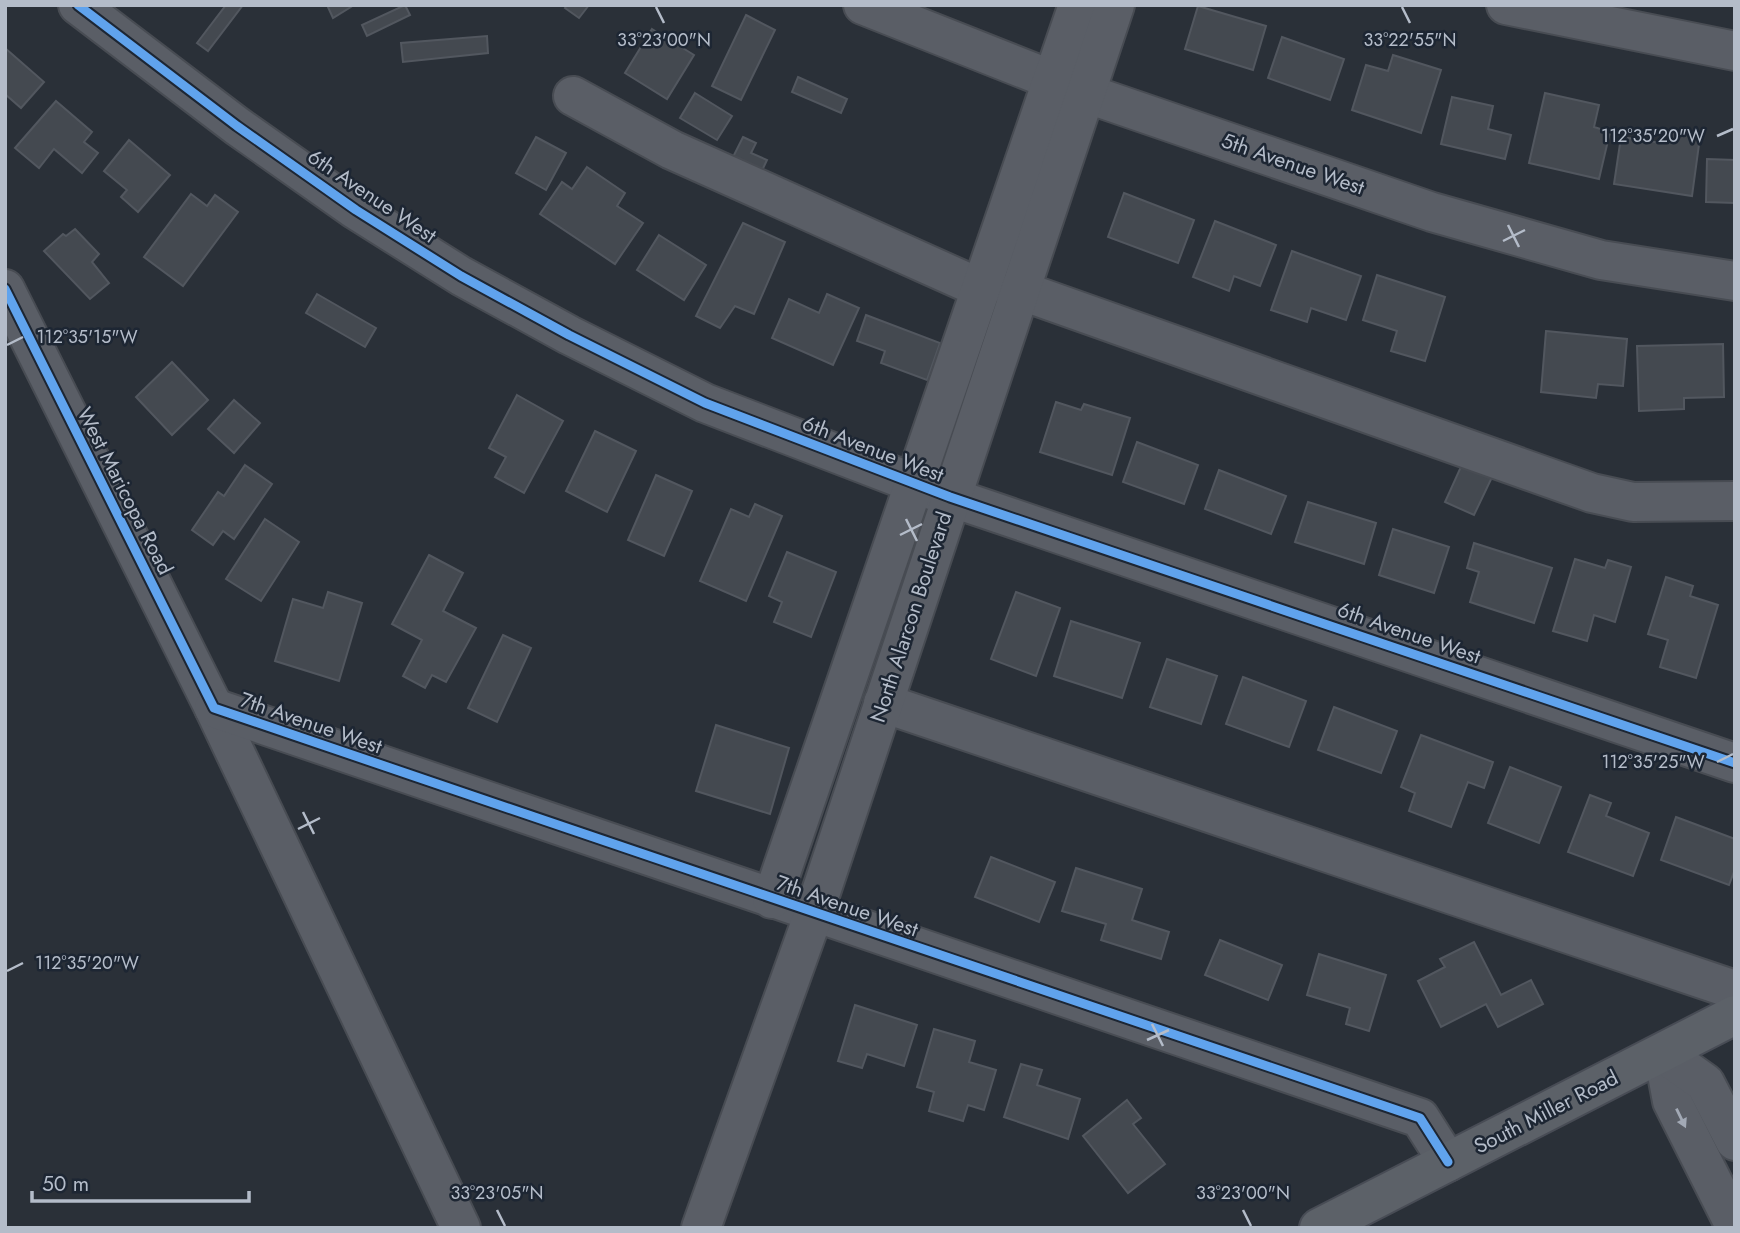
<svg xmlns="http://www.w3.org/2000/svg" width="1740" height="1233" font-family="Jost,sans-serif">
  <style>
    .building { fill: #444950; stroke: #52575f; stroke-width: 2 }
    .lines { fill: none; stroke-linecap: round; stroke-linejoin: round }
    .minor-casing { stroke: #484c53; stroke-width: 42 }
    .major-casing { stroke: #484c55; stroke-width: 42 }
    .minor { stroke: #5a5e66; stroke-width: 38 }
    .major { stroke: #5c6168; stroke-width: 38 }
    .cycleway-casing { stroke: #1d2633; stroke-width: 13 }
    .cycleway { stroke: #60a3ed; stroke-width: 9 }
    .oneway { fill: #a2a9b5 }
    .ticks { fill: none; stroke: #b4bcc9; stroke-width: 2.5 }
    .labels { text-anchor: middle; stroke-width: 5; stroke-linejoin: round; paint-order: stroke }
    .street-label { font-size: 21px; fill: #b4bcc9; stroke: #1d2633 }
    .ticks-label { font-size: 18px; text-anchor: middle; fill: #b4bcc9; stroke: #1d2633; stroke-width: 5; stroke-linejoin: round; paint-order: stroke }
  </style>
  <rect width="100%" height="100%" fill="#2a3038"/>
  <g class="building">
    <polygon points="226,5 243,5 208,51 197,43"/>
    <polygon points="327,5 354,5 333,18"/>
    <polygon points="405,5 410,15 367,36 362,25"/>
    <polygon points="567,5 589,5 579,18 565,8"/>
    <polygon points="1198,6 1266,26 1253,70 1185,49"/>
    <polygon points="746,15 775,30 741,100 712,86"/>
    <polygon points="652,29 694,55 667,99 625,73"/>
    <polygon points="487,36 488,53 403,62 401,43"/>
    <polygon points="1282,37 1344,59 1330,100 1268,78"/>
    <polygon points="5,48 44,82 21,108 5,94"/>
    <polygon points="1393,55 1441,70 1421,133 1352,110 1366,65 1388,71"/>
    <polygon points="798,77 847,99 841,113 792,92"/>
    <polygon points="695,93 732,116 717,140 680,118"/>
    <polygon points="1545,93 1599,105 1594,127 1610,132 1599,179 1529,163"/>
    <polygon points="1452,97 1493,106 1488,129 1511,135 1505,159 1441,144"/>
    <polygon points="56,101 92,132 84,142 98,153 82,173 54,149 39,168 15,148"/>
    <polygon points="1664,132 1700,137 1692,196 1614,184 1621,137 1662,143"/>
    <polygon points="536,137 566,153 546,190 516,173"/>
    <polygon points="743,137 756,143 751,153 767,160 759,177 730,163"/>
    <polygon points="129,140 170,175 138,212 121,197 127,190 104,171"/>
    <polygon points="1707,159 1735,160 1735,203 1706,202"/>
    <polygon points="587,167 625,193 617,206 643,223 615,264 540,214 562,182 572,189"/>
    <polygon points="1124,193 1194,220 1178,263 1108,237"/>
    <polygon points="191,194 207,206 215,195 238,212 183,286 144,257"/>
    <polygon points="1215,221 1276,245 1260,286 1234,276 1229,291 1193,277"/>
    <polygon points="743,223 785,242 754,314 735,306 720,328 696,316"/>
    <polygon points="75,229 99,254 92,262 109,283 90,299 44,251 63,234 66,236"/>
    <polygon points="659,235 706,265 684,300 637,270"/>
    <polygon points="1292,251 1361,276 1346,320 1311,308 1307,322 1271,310"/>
    <polygon points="1377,275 1445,297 1425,361 1391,351 1397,331 1363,320"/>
    <polygon points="317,294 376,328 365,347 306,313"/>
    <polygon points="827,294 859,308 833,365 772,338 789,299 819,313"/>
    <polygon points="866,315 940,343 927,380 881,363 885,351 857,341"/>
    <polygon points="1546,331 1627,339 1623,386 1598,384 1596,398 1541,392"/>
    <polygon points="1723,344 1724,397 1684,398 1684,409 1639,411 1637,346"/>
    <polygon points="172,362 208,400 172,435 136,397"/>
    <polygon points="517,395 563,421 524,493 495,477 506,457 489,448"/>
    <polygon points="234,400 260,423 234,453 208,429"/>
    <polygon points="1056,402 1081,410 1084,404 1130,418 1112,475 1040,452"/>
    <polygon points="595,431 636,451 607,512 566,491"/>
    <polygon points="1137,442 1198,465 1184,504 1123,482"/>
    <polygon points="1464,460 1494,473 1474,515 1445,502"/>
    <polygon points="245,465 272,484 234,539 223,531 213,545 192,530 218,492 224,496"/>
    <polygon points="1219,470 1286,496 1271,534 1205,509"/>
    <polygon points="656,475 692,491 664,556 628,540"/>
    <polygon points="1308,502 1376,523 1364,564 1295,542"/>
    <polygon points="755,504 782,516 746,601 700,581 731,509 749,517"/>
    <polygon points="265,519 299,542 261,601 226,579"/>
    <polygon points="1393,529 1449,547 1434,593 1379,575"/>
    <polygon points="1474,543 1552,568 1534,623 1470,602 1479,572 1467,568"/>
    <polygon points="787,552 836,572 811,637 774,622 782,602 769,596"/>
    <polygon points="429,555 463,573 443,611 476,628 446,682 432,675 425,688 403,676 422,640 392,624"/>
    <polygon points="1575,559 1605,568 1608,560 1631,567 1615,622 1594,615 1587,641 1553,631"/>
    <polygon points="1666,577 1693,586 1690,596 1718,605 1696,678 1660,667 1668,640 1648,634"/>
    <polygon points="328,592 362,603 339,681 275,661 293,599 323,608"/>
    <polygon points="1016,592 1060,608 1036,676 991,659"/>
    <polygon points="1071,621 1140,643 1122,698 1054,676"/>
    <polygon points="503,635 531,648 497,722 468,708"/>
    <polygon points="1167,659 1217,676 1201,724 1150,707"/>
    <polygon points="1243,677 1306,701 1289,747 1226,724"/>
    <polygon points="1334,707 1397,731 1381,773 1318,750"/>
    <polygon points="716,725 789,748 770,814 696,791"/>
    <polygon points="1421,735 1493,762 1484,788 1468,782 1451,827 1409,811 1415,793 1401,787"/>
    <polygon points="1510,767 1561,787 1539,843 1488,823"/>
    <polygon points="1590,795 1611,803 1606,816 1649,833 1633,876 1568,852"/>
    <polygon points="1676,817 1735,839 1735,869 1729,885 1661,860"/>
    <polygon points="991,857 1055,882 1039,922 975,897"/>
    <polygon points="1076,868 1142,889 1132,920 1169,932 1161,959 1101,940 1106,924 1062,911"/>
    <polygon points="1220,940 1282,965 1268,1000 1205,975"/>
    <polygon points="1474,942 1501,995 1531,980 1543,1004 1498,1027 1486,1004 1441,1027 1418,981 1445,967 1440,959"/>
    <polygon points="1319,954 1386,975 1369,1031 1346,1024 1350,1008 1307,995"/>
    <polygon points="855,1005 917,1025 904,1066 867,1054 862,1068 838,1061"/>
    <polygon points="934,1029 975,1041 969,1062 996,1070 984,1110 968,1105 963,1121 929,1111 934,1092 917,1087"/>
    <polygon points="1021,1064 1042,1070 1037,1085 1080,1099 1068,1139 1004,1117"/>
    <polygon points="1127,1100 1141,1118 1133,1124 1165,1164 1128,1193 1083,1136"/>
  </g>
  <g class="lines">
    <defs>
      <g id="minor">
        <polyline points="78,5 237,126 356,210 461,276 569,335 705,403 950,497 1735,763"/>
        <polyline points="863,5 1085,93 1432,212 1601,260 1735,281"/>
        <polyline points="1506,5 1735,51"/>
        <polyline points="573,96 672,150 982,289"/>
        <polyline points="5,289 214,708 461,1228"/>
        <polyline points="1019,290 1592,493 1633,502 1735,501"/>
        <polyline points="883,703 1735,990"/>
        <polyline points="214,708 1420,1118 1448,1162"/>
        <polyline points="772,899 1078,5"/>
        <polyline points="1663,1053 1672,1101 1735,1226"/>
        <polyline points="1663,1053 1705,1083 1735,1141"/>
        <polyline points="701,1228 814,913 1115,5"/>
      </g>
      <polyline id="major" points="1319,1228 1735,1015"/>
    </defs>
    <use href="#minor" class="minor-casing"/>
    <use href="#major" class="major-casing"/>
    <use href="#minor" class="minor"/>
    <use href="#major" class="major"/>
    <defs>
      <g id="cycleway">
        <polyline points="78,5 237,126 356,210 461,276 569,335 705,403 950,497 1735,763"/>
        <polyline points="5,289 214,708 1420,1118 1448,1162"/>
      </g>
    </defs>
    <use href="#cycleway" class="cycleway-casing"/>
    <use href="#cycleway" class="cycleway"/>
  </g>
  <defs><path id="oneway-solid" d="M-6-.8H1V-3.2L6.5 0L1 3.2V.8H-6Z" transform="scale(1.75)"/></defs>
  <use class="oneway" href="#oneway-solid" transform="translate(1681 1118) rotate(64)"/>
  <path class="ticks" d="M 656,7 L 664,23M 1402,7 L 1410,23M 1717,136 L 1733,129M 1508,225 L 1519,247M 1503,241 L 1525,230M 7,345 L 23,337M 906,519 L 917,541M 900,535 L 922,524M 1717,762 L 1733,754M 303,812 L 314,834M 298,829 L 320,818M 7,971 L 23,963M 1152,1024 L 1163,1046M 1147,1040 L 1169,1030M 497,1210 L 505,1226M 1243,1210 L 1251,1226"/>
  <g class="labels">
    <g class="street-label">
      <text transform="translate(1293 164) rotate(19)" y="7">5th Avenue West</text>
      <text transform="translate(372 196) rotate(34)" y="7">6th Avenue West</text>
      <text transform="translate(873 449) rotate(21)" y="7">6th Avenue West</text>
      <text transform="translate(125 491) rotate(63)" y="7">West Maricopa Road</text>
      <text transform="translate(911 617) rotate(-72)" y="7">North Alarcon Boulevard</text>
      <text transform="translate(1409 633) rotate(19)" y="7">6th Avenue West</text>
      <text transform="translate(311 723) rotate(19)" y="7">7th Avenue West</text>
      <text transform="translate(847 906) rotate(19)" y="7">7th Avenue West</text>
      <text transform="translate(1546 1112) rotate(-27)" y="7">South Miller Road</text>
    </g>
  </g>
  <g class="ticks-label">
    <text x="664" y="46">33°23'00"N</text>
    <text x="1410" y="46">33°22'55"N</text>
    <text x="1653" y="142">112°35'20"W</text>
    <text x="87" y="343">112°35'15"W</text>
    <text x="1653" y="768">112°35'25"W</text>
    <text x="87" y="969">112°35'20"W</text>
    <text x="497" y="1199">33°23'05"N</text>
    <text x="1243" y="1199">33°23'00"N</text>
  </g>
  <rect width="1740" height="1233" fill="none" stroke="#b4bcc9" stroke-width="14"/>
  <path d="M32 1191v10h217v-10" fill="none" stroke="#b4bcc9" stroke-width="3.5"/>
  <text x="42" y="1191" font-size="21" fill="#b4bcc9" stroke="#1d2633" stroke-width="5" paint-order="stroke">50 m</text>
</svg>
